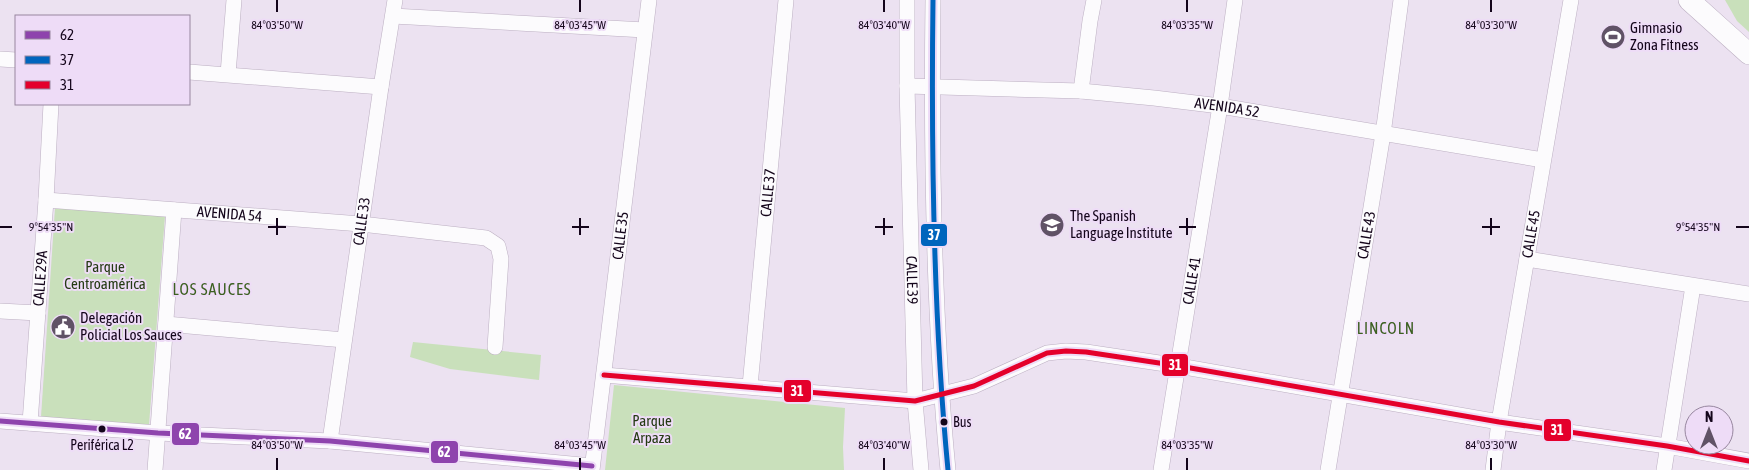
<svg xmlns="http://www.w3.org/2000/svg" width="1749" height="470" font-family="'Asap Condensed',sans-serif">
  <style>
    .green { fill: #c9e0bb }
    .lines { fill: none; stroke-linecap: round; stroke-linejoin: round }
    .street-casing { stroke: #bcafc2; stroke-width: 16 }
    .secondary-casing { stroke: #bcafc2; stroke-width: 22 }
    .street { stroke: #fcfbfd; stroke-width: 15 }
    .secondary { stroke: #fcfbfd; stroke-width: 21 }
    .bus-1-casing { stroke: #eedcf7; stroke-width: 9 }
    .bus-2-casing { stroke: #eedcf7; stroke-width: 9 }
    .bus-3-casing { stroke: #eedcf7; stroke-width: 9 }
    .bus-1 { stroke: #8e44ad; stroke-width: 5 }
    .bus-2 { stroke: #0065bd; stroke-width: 5 }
    .bus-3 { stroke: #e4002b; stroke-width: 5 }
    .ticks { fill: none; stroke: #14051b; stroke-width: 2 }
    .bus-dot { fill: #14051b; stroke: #eedcf7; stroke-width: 2 }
    .labels { text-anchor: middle; stroke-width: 4; stroke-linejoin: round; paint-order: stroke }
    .bus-label { font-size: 14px; fill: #14051b; stroke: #eedcf7; text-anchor: start }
    .poi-label { font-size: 15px; fill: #14051b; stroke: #eedcf7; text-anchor: start }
    .street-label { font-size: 15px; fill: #14051b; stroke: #eedcf7 }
    .park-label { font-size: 15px; fill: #243a13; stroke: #eedcf7 }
    .neighbourhood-label { font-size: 16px; letter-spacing: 1px; fill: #3c6021; stroke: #eedcf7 }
    .ticks-label { font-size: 12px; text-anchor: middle; fill: #14051b; stroke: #eedcf7; stroke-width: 4; stroke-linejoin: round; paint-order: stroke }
    .line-badge { stroke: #eedcf7; stroke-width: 2 }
    .badge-label { font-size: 14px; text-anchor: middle; font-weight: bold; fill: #fff }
  </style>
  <rect width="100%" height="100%" fill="#ece2f1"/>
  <g class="green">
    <polygon points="1725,0 1749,0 1749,32 1737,21"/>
    <polygon points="55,208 165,216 149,425 41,417"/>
    <polygon points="413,342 541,355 539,380 450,369 410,357"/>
    <polygon points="614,385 845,408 843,447 844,470 605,470"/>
  </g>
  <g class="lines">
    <defs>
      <g id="street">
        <path id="s1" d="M 907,0 L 907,86 L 915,401 L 921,470"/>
        <path d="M 933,0 C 931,156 933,314 948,470"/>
        <polyline points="393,16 645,30"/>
        <polyline points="0,59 16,60"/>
        <polyline points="189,72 381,87"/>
        <polyline points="228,74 234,0"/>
        <path id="s2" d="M 907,86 L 1081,91 L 1154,98 L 1220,106 L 1543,160"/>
        <polyline points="1081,91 1090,21 1094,0"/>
        <path id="s3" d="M 46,200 L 361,224 L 486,238 L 498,246 L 501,259 L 495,347"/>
        <polyline points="1527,259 1749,294"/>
        <polyline points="0,311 38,313"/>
        <polyline points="166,324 344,340"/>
        <polyline points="604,375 915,401 974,386 1047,353 1066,351 1086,352 1179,366 1499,422 1667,446 1749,461"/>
        <path id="s4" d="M 750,386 L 786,0"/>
        <polyline points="0,421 158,433 330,441 592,466"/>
        <path id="s5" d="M 30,423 L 46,200 L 51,104"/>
        <path id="s6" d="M 330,441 L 381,87 L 395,0"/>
        <polyline points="155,470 174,210"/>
        <path id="s7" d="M 592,470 L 649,0"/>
        <path id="s8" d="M 1161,470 L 1220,106 L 1235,0"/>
        <path id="s9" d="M 1328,470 L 1383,134 L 1401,0"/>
        <path id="s10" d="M 1493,470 L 1499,422 L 1571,0"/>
        <polyline points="1664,470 1693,286"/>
      </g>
      <polyline id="secondary" points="1689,0 1749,54"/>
    </defs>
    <use href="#street" class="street-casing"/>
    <use href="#secondary" class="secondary-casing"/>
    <use href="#street" class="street"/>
    <use href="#secondary" class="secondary"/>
    <defs>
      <polyline id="bus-1" points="0,421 158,433 330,441 592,466"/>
      <path id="bus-2" d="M 933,0 C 931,156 933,314 948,470"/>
      <polyline id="bus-3" points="604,375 915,401 974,386 1047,353 1066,351 1086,352 1179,366 1499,422 1667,446 1749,461"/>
    </defs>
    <use href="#bus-1" class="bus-1-casing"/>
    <use href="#bus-2" class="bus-2-casing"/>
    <use href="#bus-3" class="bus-3-casing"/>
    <use href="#bus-1" class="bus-1"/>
    <use href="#bus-2" class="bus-2"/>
    <use href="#bus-3" class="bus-3"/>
  </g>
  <path class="ticks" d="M 277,0 L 277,12M 580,0 L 580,12M 884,0 L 884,12M 1187,0 L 1187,12M 1491,0 L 1491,12M 277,218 L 277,235M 580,218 L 580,235M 884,218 L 884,235M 1187,218 L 1187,235M 1491,218 L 1491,235M 0,227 L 12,227M 268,227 L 286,227M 572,227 L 589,227M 875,227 L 893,227M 1179,227 L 1196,227M 1482,227 L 1500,227M 1736,227 L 1749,227M 277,458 L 277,470M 580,458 L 580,470M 884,458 L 884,470M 1187,458 L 1187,470M 1491,458 L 1491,470"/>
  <defs>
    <symbol id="stadium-disc" viewBox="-11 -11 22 22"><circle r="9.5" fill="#605266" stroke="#eedcf7"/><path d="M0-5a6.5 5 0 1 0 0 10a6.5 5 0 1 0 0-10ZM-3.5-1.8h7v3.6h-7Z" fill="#fff"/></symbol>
    <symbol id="school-disc" viewBox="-11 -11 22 22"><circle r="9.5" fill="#605266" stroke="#eedcf7"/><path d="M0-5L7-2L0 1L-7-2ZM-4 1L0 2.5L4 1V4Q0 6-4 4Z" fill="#fff"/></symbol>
    <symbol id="civic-disc" viewBox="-11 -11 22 22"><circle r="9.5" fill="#605266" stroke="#eedcf7"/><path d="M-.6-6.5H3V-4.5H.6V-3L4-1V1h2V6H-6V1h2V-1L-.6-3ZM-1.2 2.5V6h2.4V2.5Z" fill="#fff"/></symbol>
  </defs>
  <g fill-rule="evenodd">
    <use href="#stadium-disc" x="1599" y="23" width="28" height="28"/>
    <use href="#school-disc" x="1038" y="211" width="28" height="28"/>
    <use href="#civic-disc" x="49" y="313" width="28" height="28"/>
  </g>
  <g class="bus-dot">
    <circle cx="944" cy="422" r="4.5"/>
    <circle cx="102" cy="429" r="4.5"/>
  </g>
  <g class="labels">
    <g class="bus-label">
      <text x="953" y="427">Bus</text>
      <text x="102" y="450" text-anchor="middle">Periférica L2</text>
    </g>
    <g class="poi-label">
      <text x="1630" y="33">Gimnasio<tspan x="1630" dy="17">Zona Fitness</tspan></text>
      <text x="1070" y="221">The Spanish<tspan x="1070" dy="17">Language Institute</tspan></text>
      <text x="80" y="323">Delegación<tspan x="80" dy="17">Policial Los Sauces</tspan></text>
    </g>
    <g class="street-label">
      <text dy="5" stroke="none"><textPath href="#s2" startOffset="321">AVENIDA 52</textPath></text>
      <text dy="5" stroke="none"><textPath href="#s4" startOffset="194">CALLE 37</textPath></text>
      <text dy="5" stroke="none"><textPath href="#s3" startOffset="184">AVENIDA 54</textPath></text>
      <text dy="5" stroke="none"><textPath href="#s6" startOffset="222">CALLE 33</textPath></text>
      <text dy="5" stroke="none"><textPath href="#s7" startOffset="236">CALLE 35</textPath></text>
      <text dy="5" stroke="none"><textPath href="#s9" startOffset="238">CALLE 43</textPath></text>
      <text dy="5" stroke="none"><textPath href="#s10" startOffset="239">CALLE 45</textPath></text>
      <text dy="5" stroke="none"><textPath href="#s5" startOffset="145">CALLE 29A</textPath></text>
      <text dy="5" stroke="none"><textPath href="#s1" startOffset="280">CALLE 39</textPath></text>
      <text dy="5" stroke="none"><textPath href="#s8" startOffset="192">CALLE 41</textPath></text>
    </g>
    <g class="park-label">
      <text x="105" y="272">Parque<tspan x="105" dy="17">Centroamérica</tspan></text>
      <text x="652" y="426">Parque<tspan x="652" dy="17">Arpaza</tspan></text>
    </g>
    <g class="neighbourhood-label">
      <text x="212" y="295">LOS SAUCES</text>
      <text x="1386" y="334">LINCOLN</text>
    </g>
  </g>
  <g class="ticks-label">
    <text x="277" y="29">84°03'50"W</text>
    <text x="580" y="29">84°03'45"W</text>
    <text x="884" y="29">84°03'40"W</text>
    <text x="1187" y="29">84°03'35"W</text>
    <text x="1491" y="29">84°03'30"W</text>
    <text x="51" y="231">9°54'35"N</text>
    <text x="1698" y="231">9°54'35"N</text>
    <text x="277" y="449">84°03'50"W</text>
    <text x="580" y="449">84°03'45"W</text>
    <text x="884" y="449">84°03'40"W</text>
    <text x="1187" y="449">84°03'35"W</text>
    <text x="1491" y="449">84°03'30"W</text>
  </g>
  <g class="line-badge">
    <rect x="920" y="223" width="28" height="24" rx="5" fill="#0065bd"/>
    <rect x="1161" y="353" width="28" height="24" rx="5" fill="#e4002b"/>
    <rect x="783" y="379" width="29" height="24" rx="5" fill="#e4002b"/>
    <rect x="1543" y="418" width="29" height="24" rx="5" fill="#e4002b"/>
    <rect x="171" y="422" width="29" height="24" rx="5" fill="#8e44ad"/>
    <rect x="430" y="440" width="29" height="24" rx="5" fill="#8e44ad"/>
  </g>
  <g class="badge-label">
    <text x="934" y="240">37</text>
    <text x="1175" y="370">31</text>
    <text x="797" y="396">31</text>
    <text x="1557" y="435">31</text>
    <text x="185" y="439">62</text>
    <text x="444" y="457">62</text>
  </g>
  <rect x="15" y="15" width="175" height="90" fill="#eedcf7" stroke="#97869f"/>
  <rect x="25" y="31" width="25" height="8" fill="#8e44ad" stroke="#97869f"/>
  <text x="60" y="40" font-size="15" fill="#14051b">62</text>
  <rect x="25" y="56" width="25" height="8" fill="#0065bd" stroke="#97869f"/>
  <text x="60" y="65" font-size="15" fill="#14051b">37</text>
  <rect x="25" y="81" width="25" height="8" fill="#e4002b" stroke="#97869f"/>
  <text x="60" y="90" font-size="15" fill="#14051b">31</text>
  <g transform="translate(1709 430)"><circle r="24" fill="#eedcf7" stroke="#97869f"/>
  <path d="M0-4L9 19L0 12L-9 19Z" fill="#605266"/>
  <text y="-8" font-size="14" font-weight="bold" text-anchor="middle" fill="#14051b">N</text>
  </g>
</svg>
